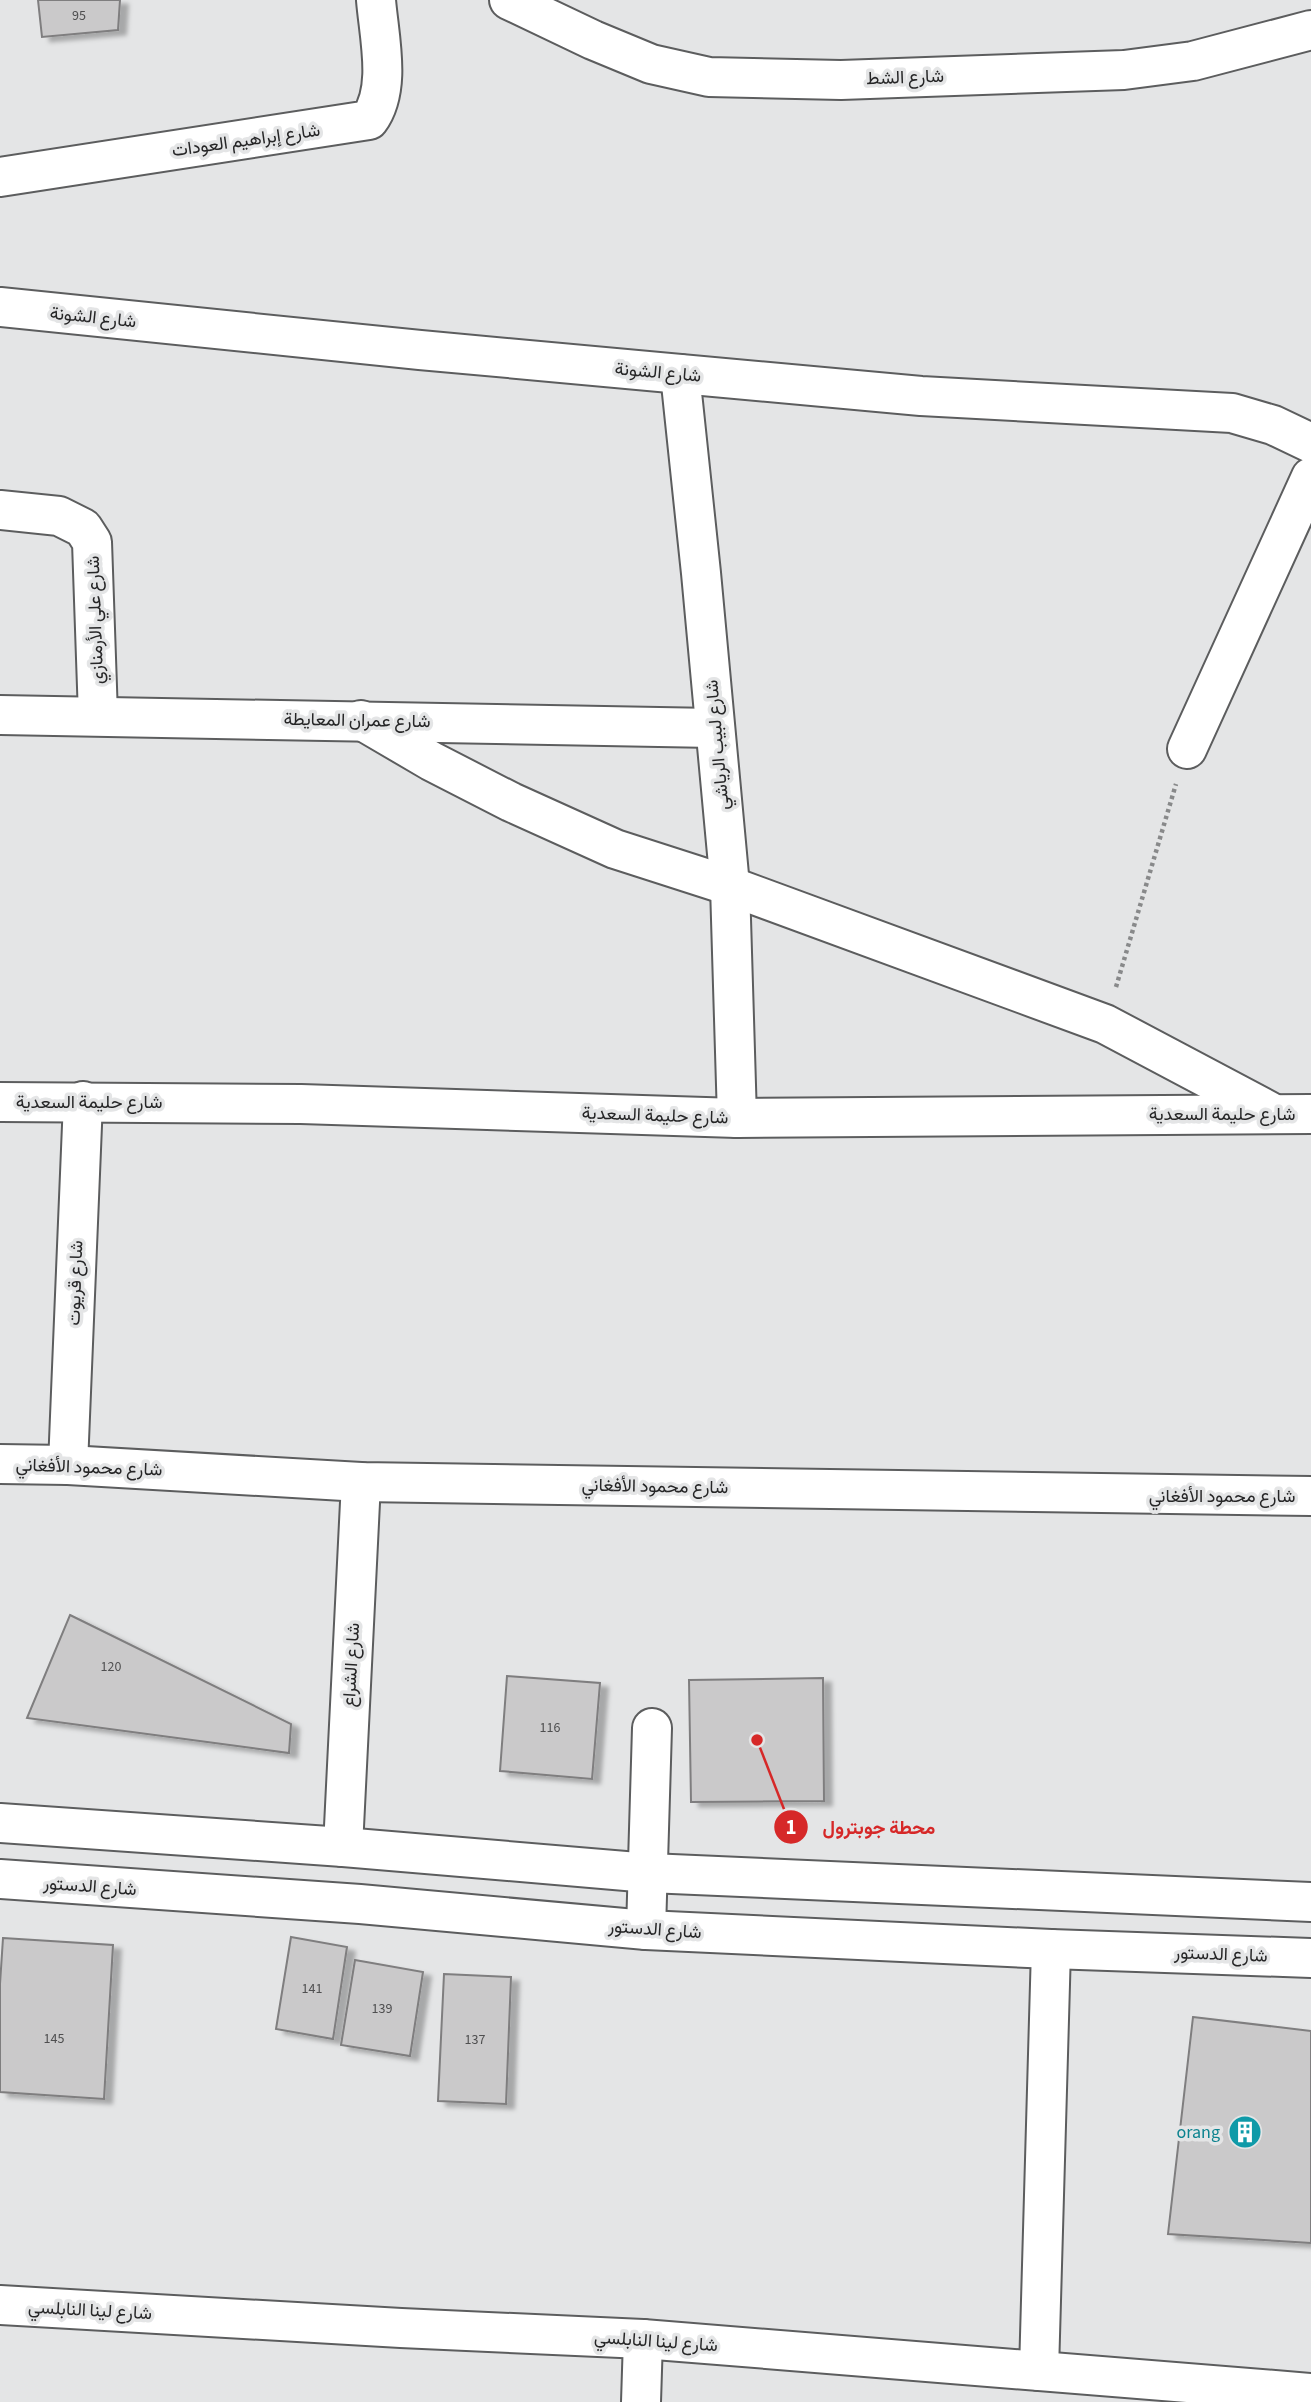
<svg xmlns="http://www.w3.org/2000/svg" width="1311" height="2402" font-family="'Source Sans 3',Vazirmatn,sans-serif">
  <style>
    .building { fill: #cac9ca; stroke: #7f7e7f; stroke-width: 2; filter: url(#shadow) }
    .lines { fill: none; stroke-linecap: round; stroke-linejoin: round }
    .minor-casing { stroke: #5c5d5e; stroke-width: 42 }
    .major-casing { stroke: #5c5d5e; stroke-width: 42 }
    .path { stroke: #88898a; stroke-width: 4.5; stroke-dasharray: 3.5 3.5; stroke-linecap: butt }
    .minor { stroke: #fff; stroke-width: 38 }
    .major { stroke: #fff; stroke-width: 38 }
    .labels { text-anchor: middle; stroke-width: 7; stroke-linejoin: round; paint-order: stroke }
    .number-label { font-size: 14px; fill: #4f4f50 }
    .street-label { font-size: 18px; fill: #262627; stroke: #e4e5e6 }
    .culture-label { font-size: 18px; fill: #0d838f; stroke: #e4e5e6; text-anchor: end }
    .leader { fill: none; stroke: #d62828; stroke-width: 2.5 }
    .callout-dot { fill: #d62828; stroke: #e4e5e6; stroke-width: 2.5 }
    .mark-label { font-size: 21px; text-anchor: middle; font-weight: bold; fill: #fff }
    .callout-label { font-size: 19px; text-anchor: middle; font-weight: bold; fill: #d62828; stroke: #e4e5e6; stroke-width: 7; stroke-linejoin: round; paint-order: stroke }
  </style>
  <defs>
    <filter id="shadow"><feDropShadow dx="8" dy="4.5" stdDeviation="2" flood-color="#0004"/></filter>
  </defs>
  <rect width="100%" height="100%" fill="#e4e5e6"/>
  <g class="building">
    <polygon points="38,0 120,0 118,30 42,37"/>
    <polygon points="70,1615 291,1724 289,1753 27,1718"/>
    <polygon points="507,1676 600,1683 592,1779 500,1771"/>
    <polygon points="823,1678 824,1801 691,1802 689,1680"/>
    <polygon points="291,1937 347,1947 333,2039 276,2029"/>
    <polygon points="3,1938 113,1945 104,2099 0,2092 0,1984"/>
    <polygon points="355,1960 423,1972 410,2056 341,2045"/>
    <polygon points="444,1974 511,1977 506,2104 438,2101"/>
    <polygon points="1193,2017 1311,2031 1311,2243 1168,2234"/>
  </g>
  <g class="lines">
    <defs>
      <g id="minor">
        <polyline points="509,0 593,40 651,64 709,77 841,80 1124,70 1193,61 1311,30"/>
        <path d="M 0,177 L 369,120 C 392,89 379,37 376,0"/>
        <polyline points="0,307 420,350 921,396 1232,413 1273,425 1311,443"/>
        <polyline points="680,374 701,573 730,886 737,1118"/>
        <polyline points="0,510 59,516 83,528 92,542 98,716"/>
        <polyline points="0,715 714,728"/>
        <polyline points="361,720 431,761 511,802 615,849 730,886 1105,1024 1269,1111"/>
        <polyline points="1187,749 1311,477"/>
        <polyline points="0,1102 301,1104 737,1118 1311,1114"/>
        <polyline points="0,1464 68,1465 361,1482 1311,1496"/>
        <polyline points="68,1465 83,1101"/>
        <polyline points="343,1847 361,1482"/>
        <polyline points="646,1930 652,1728"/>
        <polyline points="0,2305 401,2328 643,2339 1311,2393"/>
        <polyline points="1039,2371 1051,1949"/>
        <polyline points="641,2402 643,2339"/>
      </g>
      <g id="major">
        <polyline points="0,1823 343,1847 649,1873 1311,1902"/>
        <polyline points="0,1879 360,1904 646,1930 1051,1949 1311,1958"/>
      </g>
    </defs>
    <use href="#minor" class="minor-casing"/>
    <use href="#major" class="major-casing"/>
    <polyline class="path" points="1116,987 1176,784"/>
    <use href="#minor" class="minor"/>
    <use href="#major" class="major"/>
  </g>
  <defs>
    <symbol id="building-disc" viewBox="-11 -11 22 22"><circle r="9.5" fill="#0f9aa8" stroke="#e4e5e6"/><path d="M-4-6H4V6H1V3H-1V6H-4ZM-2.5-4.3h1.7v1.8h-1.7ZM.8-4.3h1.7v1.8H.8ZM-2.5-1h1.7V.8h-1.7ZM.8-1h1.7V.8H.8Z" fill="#fff"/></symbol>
  </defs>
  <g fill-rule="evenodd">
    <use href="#building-disc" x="1226" y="2113" width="38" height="38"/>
  </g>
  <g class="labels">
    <g class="number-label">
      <text x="79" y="20">95</text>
      <text x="111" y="1671">120</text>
      <text x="550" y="1732">116</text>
      <text x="312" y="1993">141</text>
      <text x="382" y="2013">139</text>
      <text x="54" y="2043">145</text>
      <text x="475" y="2044">137</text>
    </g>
    <g class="street-label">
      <text transform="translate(905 77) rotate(-2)" y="6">شارع الشط</text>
      <text transform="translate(246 140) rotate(-8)" y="6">شارع إبراهيم العودات</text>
      <text transform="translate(93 317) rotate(6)" y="6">شارع الشونة</text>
      <text transform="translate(658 372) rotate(5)" y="6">شارع الشونة</text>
      <text transform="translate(95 620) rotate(-92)" y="6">شارع علي الأرمنازي</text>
      <text transform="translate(357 720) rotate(1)" y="6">شارع عمران المعايطة</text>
      <text transform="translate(717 745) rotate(-95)" y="6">شارع لبيب الرياشي</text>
      <text x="89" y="1108">شارع حليمة السعدية</text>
      <text x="1222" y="1120">شارع حليمة السعدية</text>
      <text transform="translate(655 1115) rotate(2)" y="6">شارع حليمة السعدية</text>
      <text transform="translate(75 1283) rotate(-88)" y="6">شارع قريوت</text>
      <text transform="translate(89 1467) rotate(2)" y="6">شارع محمود الأفغاني</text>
      <text transform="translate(655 1486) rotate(1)" y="6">شارع محمود الأفغاني</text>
      <text x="1222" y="1502">شارع محمود الأفغاني</text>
      <text transform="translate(351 1665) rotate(-87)" y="6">شارع الشراع</text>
      <text transform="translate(90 1886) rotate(4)" y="6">شارع الدستور</text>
      <text transform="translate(655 1929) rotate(4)" y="6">شارع الدستور</text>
      <text transform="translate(1221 1954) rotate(2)" y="6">شارع الدستور</text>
      <text transform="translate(90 2310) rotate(3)" y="6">شارع لينا النابلسي</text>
      <text transform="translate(656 2341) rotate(4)" y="6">شارع لينا النابلسي</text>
    </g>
    <g class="culture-label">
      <text x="1220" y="2138">orang</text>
    </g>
  </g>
  <path class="leader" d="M757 1740L791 1827"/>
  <g class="callout-dot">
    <circle cx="757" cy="1740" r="7"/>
    <circle cx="791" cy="1827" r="18"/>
  </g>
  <g class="mark-label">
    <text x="791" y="1834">1</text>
  </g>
  <g class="callout-label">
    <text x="879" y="1834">محطة جوبترول</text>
  </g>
</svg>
